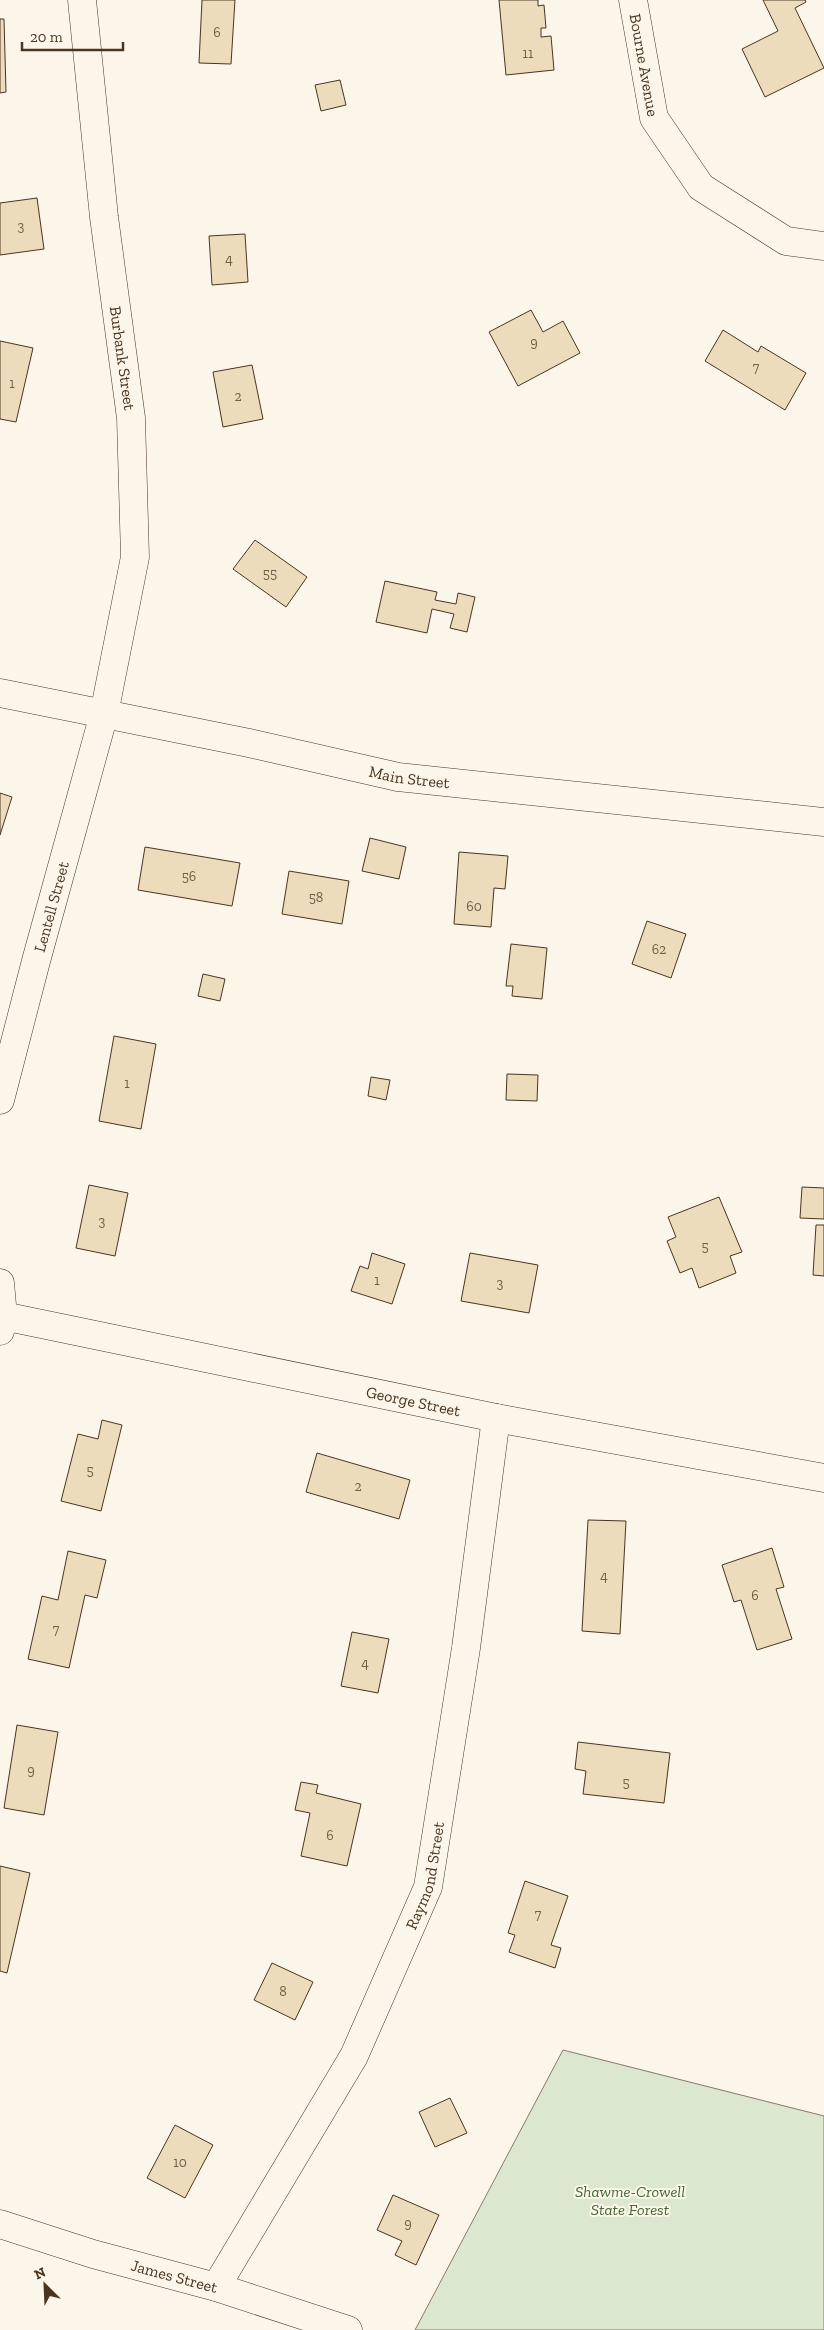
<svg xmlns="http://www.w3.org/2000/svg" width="824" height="2330" font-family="'Zilla Slab',serif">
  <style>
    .green { fill: #dce7d0; stroke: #887966 }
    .building { fill: #ecdcbc; stroke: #4a3520 }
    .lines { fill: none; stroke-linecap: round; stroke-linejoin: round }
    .minor-casing { stroke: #4a3520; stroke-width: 29 }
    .major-casing { stroke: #4a3520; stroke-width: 29 }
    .minor { stroke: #fbf6e9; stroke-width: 28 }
    .major { stroke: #fbf6e9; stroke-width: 28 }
    .labels { text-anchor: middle; stroke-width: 4; stroke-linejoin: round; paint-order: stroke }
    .number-label { font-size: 14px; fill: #725f47 }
    .street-label { font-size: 16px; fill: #4a3520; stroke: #fbf6e9 }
    .park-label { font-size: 16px; font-style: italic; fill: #436837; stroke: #fbf6e9 }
  </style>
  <rect width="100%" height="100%" fill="#fbf6e9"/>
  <polygon class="green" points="563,2050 824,2116 824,2330 415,2330"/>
  <g class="building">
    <polygon points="202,0 235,0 231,64 199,63"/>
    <polygon points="499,0 538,0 538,6 544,5 546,28 541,28 541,37 551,36 554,70 506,75"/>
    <polygon points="763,0 805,0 806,2 795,8 824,68 765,97 742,49 778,31"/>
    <polygon points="0,19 4,19 6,92 0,93"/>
    <polygon points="340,80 346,105 321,111 315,85"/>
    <polygon points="37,198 44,249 0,255 0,203"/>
    <polygon points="245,234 248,282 212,285 209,236"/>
    <polygon points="531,310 543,332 563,321 580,353 518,386 489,332"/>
    <polygon points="723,330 758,352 761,346 806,373 785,410 705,361"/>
    <polygon points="0,341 33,348 16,422 0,419"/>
    <polygon points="252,365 263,419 223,427 213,372"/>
    <polygon points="255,540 307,577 286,607 233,569"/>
    <polygon points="385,581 437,592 435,600 456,604 458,593 475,597 467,632 450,628 454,614 432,609 427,633 376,622"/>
    <polygon points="0,793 12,797 0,835"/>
    <polygon points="370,838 406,847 399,879 362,871"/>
    <polygon points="145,847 240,863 232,906 138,890"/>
    <polygon points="459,852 508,856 505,889 494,888 491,927 454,924"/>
    <polygon points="289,871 349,881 342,924 282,914"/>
    <polygon points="647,921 686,934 671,978 632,964"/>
    <polygon points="511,944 547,948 542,999 512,996 513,986 506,986"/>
    <polygon points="203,974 225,979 220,1001 198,996"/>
    <polygon points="114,1036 156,1044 141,1129 99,1121"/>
    <polygon points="507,1074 538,1075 537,1101 506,1100"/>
    <polygon points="371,1077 390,1080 386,1100 368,1096"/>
    <polygon points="89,1185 128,1193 115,1256 76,1248"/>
    <polygon points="802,1187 824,1188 824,1219 800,1218"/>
    <polygon points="719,1197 742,1252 730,1256 736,1273 699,1288 692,1268 680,1273 667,1241 676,1237 668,1217"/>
    <polygon points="816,1225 824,1225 824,1276 813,1275"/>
    <polygon points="372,1253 405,1264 392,1304 351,1291 360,1266 368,1269"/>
    <polygon points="470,1253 538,1265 529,1313 461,1301"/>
    <polygon points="102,1420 122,1425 101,1511 61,1501 78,1434 98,1439"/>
    <polygon points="317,1453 410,1480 399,1519 306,1492"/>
    <polygon points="588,1520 626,1521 620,1634 582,1631"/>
    <polygon points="772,1548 784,1587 776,1589 792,1639 757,1650 741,1600 734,1602 722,1565"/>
    <polygon points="68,1551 106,1560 97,1598 85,1595 69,1668 28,1659 42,1596 58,1600"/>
    <polygon points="352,1632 389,1639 378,1693 341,1686"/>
    <polygon points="17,1725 58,1732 44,1815 4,1808"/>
    <polygon points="578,1742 670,1753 664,1803 583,1794 586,1771 575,1769"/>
    <polygon points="301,1782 318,1785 316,1793 361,1804 347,1866 301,1856 310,1813 295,1810"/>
    <polygon points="0,1866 30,1873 7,1973 0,1971"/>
    <polygon points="525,1881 568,1896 551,1945 561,1948 555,1968 509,1952 515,1935 508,1933"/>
    <polygon points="272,1963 313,1982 295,2020 254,2000"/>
    <polygon points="450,2098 467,2133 435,2147 419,2112"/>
    <polygon points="175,2125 213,2145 185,2198 147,2178"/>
    <polygon points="393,2195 439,2215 416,2265 395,2255 402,2241 377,2230"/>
  </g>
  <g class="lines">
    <defs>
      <g id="minor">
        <path id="s1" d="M 633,0 L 654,118 L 701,187 L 786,241 L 824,246"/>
        <path id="s2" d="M 0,1100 L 36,961 L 104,714 L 135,557 L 131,418 L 104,217 L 82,0"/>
        <polyline points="0,1283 3,1316 0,1331"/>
        <path id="s3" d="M 3,1316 L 496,1418 L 824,1478"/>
        <path id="s4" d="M 0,2224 L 93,2254 L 216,2287 L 348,2330"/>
        <path id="s5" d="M 216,2287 L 354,2056 L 428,1887 L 466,1648 L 496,1418"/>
      </g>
      <g id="major">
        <path id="s6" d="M 0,693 L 249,743 L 398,777 L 824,822"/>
      </g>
    </defs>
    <use href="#minor" class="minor-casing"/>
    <use href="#major" class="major-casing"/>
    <use href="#minor" class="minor"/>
    <use href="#major" class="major"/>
  </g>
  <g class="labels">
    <g class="number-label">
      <text x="217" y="37">6</text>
      <text x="528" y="58">11</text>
      <text x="21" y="231">3</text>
      <text x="229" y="264">4</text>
      <text x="534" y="347">9</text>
      <text x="756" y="372">7</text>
      <text x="12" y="388">1</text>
      <text x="238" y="401">2</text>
      <text x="270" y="578">55</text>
      <text x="189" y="881">56</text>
      <text x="316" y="902">58</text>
      <text x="474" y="911">60</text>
      <text x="659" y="954">62</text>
      <text x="127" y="1088">1</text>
      <text x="102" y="1226">3</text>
      <text x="705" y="1251">5</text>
      <text x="377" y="1285">1</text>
      <text x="500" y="1288">3</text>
      <text x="90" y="1475">5</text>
      <text x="358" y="1491">2</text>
      <text x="604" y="1581">4</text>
      <text x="755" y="1600">6</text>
      <text x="56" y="1634">7</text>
      <text x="365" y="1668">4</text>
      <text x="31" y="1775">9</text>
      <text x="626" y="1787">5</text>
      <text x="330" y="1840">6</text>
      <text x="538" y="1919">7</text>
      <text x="283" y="1996">8</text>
      <text x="180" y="2167">10</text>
      <text x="408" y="2228">9</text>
    </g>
    <g class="street-label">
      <text dy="6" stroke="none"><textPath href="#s1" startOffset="66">Bourne Avenue</textPath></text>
      <text transform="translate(123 358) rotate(82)" y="6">Burbank Street</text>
      <text dy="6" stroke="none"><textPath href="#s6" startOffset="418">Main Street</textPath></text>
      <text dy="6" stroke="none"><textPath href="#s2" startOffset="200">Lentell Street</textPath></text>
      <text dy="6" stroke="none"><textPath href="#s3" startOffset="419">George Street</textPath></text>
      <text dy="6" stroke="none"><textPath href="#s5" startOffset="464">Raymond Street</textPath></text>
      <text dy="6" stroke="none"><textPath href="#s4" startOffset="182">James Street</textPath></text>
    </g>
    <g class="park-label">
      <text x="630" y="2197">Shawme-Crowell<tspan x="630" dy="18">State Forest</tspan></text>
    </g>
  </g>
  <g transform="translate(45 2285) rotate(336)" stroke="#fbf6e9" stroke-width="4" paint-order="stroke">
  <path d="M0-4L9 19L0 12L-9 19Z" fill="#4a3520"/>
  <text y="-8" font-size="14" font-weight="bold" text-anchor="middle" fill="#4a3520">N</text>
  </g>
  <path d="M22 42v8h101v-8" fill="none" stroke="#4a3520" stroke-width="2.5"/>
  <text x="30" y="42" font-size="15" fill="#4a3520" stroke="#fbf6e9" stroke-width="4" paint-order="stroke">20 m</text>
</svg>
